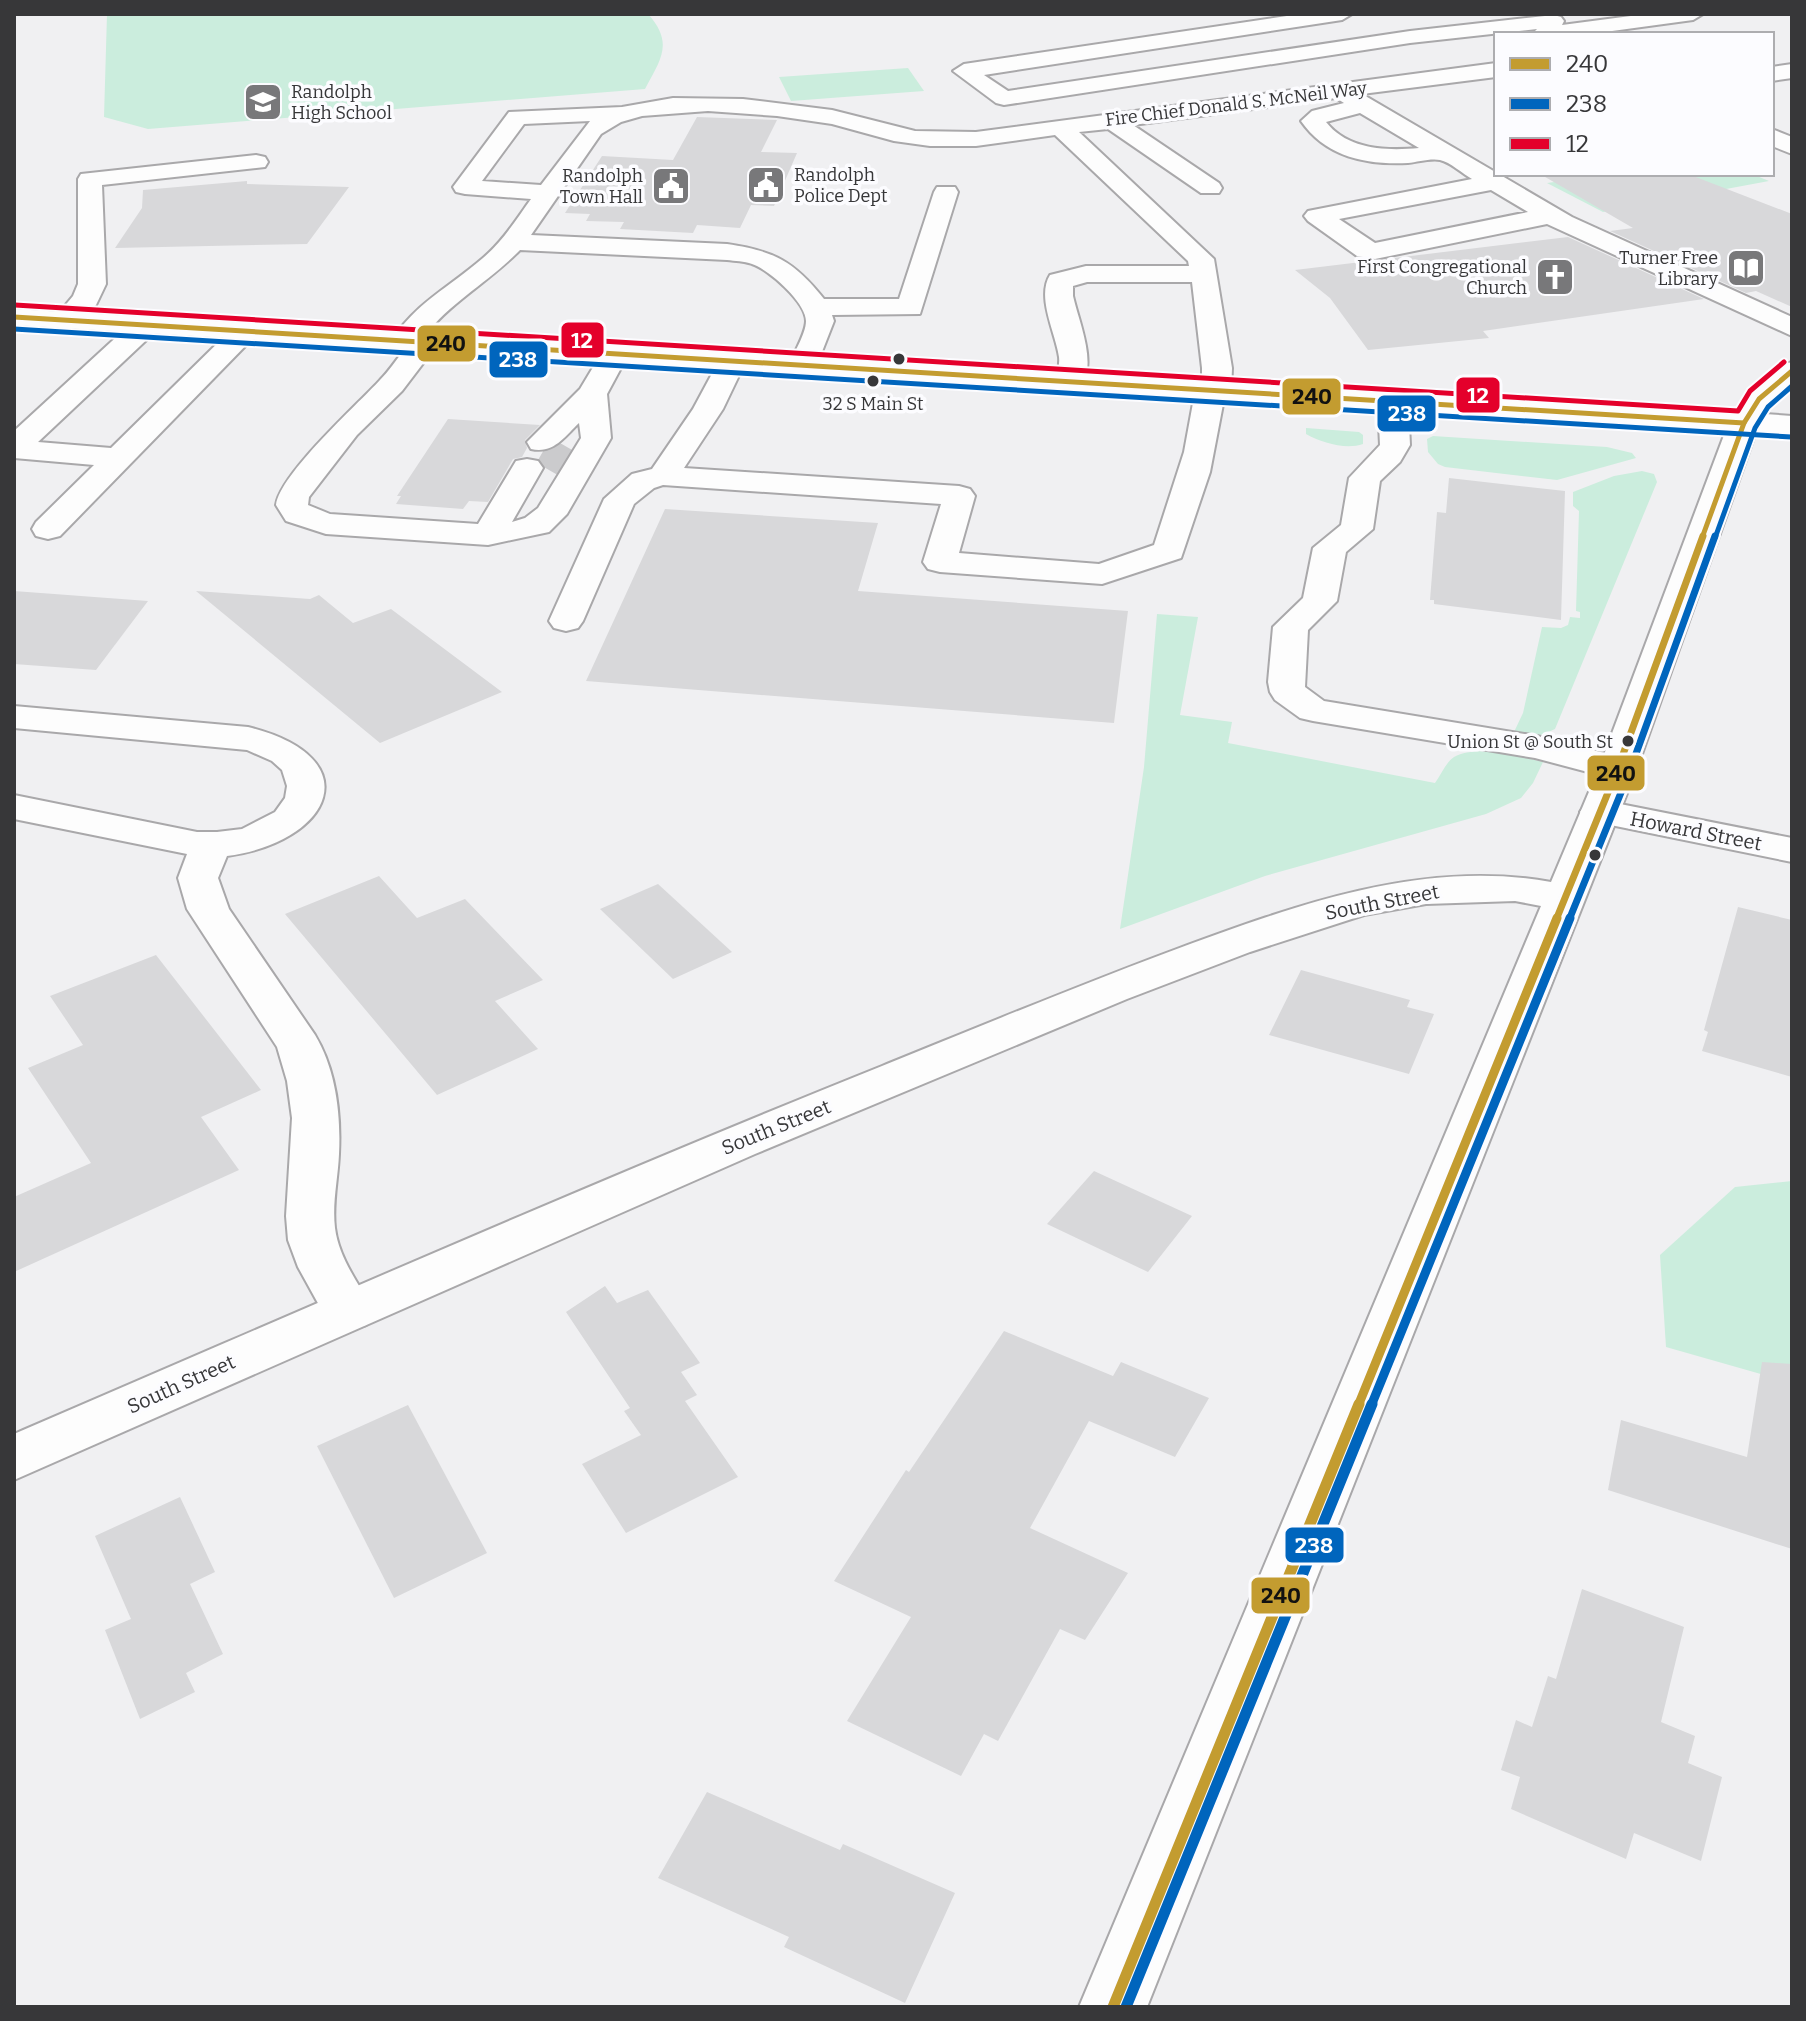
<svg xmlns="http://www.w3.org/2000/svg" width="1806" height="2021" font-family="Bitter,serif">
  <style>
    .green { fill: #cbeddd }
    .building { fill: #d8d8da }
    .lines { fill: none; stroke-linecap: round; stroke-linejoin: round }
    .minor-tunnel { stroke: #cbcbcd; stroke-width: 29; stroke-dasharray: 29 15; stroke-linecap: butt }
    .minor-casing { stroke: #a9a8aa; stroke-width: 4 }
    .major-casing { stroke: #a9a8aa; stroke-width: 4 }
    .minor { fill: #fdfdfd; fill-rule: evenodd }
    .major { fill: #fdfdfd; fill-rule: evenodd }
    .bus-1-far3-casing { stroke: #fcfcff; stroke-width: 9 }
    .bus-1-far2-casing { stroke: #fcfcff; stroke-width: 12 }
    .bus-1-far1-casing { stroke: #fcfcff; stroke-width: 15 }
    .bus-1-casing { stroke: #fcfcff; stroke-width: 17 }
    .bus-2-far3-casing { stroke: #fcfcff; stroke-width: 9 }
    .bus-2-far2-casing { stroke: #fcfcff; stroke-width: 12 }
    .bus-2-far1-casing { stroke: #fcfcff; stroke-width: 15 }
    .bus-2-casing { stroke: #fcfcff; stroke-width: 17 }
    .bus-3-casing { stroke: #fcfcff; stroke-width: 9 }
    .bus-1-far3 { stroke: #c39c30; stroke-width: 5 }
    .bus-1-far2 { stroke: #c39c30; stroke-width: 7 }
    .bus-1-far1 { stroke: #c39c30; stroke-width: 9 }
    .bus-1 { stroke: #c39c30; stroke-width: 11 }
    .bus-2-far3 { stroke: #0065bd; stroke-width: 5 }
    .bus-2-far2 { stroke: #0065bd; stroke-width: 7 }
    .bus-2-far1 { stroke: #0065bd; stroke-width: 9 }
    .bus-2 { stroke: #0065bd; stroke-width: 11 }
    .bus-3 { stroke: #e4002b; stroke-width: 5 }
    .bus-dot { fill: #373739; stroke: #fcfcff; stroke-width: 3 }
    .labels { text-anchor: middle; stroke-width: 7; stroke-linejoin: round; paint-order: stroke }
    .far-poi-label { font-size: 18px; fill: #373739; stroke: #fcfcff; text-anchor: end }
    .far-street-label { font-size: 18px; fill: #373739; stroke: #fcfcff }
    .bus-label { font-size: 18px; fill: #373739; stroke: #fcfcff }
    .street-label { font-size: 20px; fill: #373739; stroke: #fcfcff }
    .line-badge { stroke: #fcfcff; stroke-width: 3 }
    .badge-label { font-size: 22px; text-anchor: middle; font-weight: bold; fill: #fff }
    .pale-badge-label { font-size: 22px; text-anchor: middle; font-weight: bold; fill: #111 }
  </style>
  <rect width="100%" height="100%" fill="#f0f0f2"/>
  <g class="green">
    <path d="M 107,14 L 648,14 C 674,43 661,59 645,89 L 148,129 L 104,117 Z"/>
    <polygon points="908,68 924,91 791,101 779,77"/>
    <polygon points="1612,174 1752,174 1769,181 1603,212 1547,183"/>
    <path d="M 1306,428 L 1359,432 L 1363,435 L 1363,444 C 1346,450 1322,443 1306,434 Z"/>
    <polygon points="1433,436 1607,447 1632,453 1636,458 1557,480 1445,467 1438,464 1428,452 1427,439"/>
    <polygon points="1642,471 1654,474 1657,482 1555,729 1542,735 1514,732 1523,713 1542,627 1561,628 1568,625 1570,617 1580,618 1580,612 1576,611 1579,511 1573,506 1573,492 1614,476"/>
    <path d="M 1157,614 L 1198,617 L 1180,715 L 1232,722 L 1228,743 L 1435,783 C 1441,775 1446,762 1454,757 C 1478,744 1519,756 1543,762 L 1533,783 L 1521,798 L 1486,814 L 1265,876 L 1120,929 L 1144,767 Z"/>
    <polygon points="1792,1181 1792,1383 1666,1347 1660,1255 1735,1187"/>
  </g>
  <g class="building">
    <polygon points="697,117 777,120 761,152 797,153 774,206 751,205 740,228 697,225 693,233 620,229 624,222 586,221 590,214 565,213 602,156 673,160"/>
    <polygon points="1540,174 1688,174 1792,214 1792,307 1756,291 1746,293 1610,231 1633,228"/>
    <polygon points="247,181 247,184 349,187 307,244 115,248 142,208 143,190"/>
    <polygon points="1568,237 1704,299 1483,331 1489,338 1368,350 1330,298 1295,270"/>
    <polygon points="448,419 540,425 525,440 527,448 522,457 513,459 488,502 469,501 463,509 396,504 401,496 397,496"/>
    <polygon points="1449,478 1565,491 1561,620 1434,604 1434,600 1430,600 1437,512 1446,513"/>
    <polygon points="665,509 878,523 858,591 1128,611 1114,723 586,681"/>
    <polygon points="14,591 148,601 96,670 14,664"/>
    <polygon points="196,591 310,599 319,595 353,623 391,609 502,692 380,743"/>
    <polygon points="379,876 417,918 465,899 543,980 495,1001 538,1049 437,1095 285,914"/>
    <polygon points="658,884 732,952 673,979 600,909"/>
    <polygon points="1738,907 1792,920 1792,1077 1702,1051 1708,1032 1704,1030"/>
    <polygon points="156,955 261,1090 201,1117 239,1170 14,1272 14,1197 91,1163 28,1068 83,1045 50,996"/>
    <polygon points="1301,970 1410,1000 1407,1007 1434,1014 1409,1074 1269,1035"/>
    <polygon points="1094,1171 1192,1216 1148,1272 1047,1224"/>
    <polygon points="605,1286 617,1303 648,1290 700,1363 681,1372 697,1395 685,1401 738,1477 626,1533 582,1464 641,1435 624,1411 630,1408 566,1312"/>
    <polygon points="1004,1331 1113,1376 1121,1362 1209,1398 1175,1457 1089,1421 1030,1528 1128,1573 1085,1640 1060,1629 998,1741 984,1734 961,1776 847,1721 911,1617 834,1581 906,1470 909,1472"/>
    <polygon points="1762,1362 1792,1364 1792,1549 1608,1490 1621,1420 1747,1457"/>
    <polygon points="408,1405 487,1553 394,1598 317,1446"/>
    <polygon points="180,1497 215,1572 190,1584 223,1654 186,1673 195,1692 140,1719 105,1630 131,1619 95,1536"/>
    <polygon points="1582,1589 1684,1627 1661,1722 1695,1736 1688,1763 1722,1777 1701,1861 1634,1833 1626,1859 1511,1809 1520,1777 1501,1770 1516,1720 1532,1727 1548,1676 1556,1679"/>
    <polygon points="707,1792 840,1850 843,1844 955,1893 905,2003 784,1947 789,1937 658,1878"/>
  </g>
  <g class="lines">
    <polyline class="minor-tunnel" points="549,470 564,444"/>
    <defs>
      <g id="minor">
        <polygon points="1300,14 1352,14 1342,20 984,75 1008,91 1410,31 1554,15 1561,17 1564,21 1562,25 1646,14 1703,14 1693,20 1590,34 1532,34 1537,29 1410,43 1004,105 996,103 953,71 964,64"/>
        <path d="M 1496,63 L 1496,77 L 1362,94 L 1572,217 L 1792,317 L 1792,336 L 1547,224 L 1375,259 L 1357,256 L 1308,221 L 1304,216 L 1308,211 L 1472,179 C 1463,174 1450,162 1440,160 C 1431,158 1417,162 1408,163 C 1366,165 1326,157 1301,121 L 1312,111 L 1344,103 L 1336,98 L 1133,125 L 1219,183 L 1222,188 L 1219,193 L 1201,193 L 1108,129 L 1079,132 L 1214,259 L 1232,368 L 1231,392 L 1224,399 L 1210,472 L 1181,558 L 1102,584 L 940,572 L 928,569 L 923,562 L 941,504 L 663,485 L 654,488 L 634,504 L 583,621 L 578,628 L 566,631 L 554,628 L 549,621 L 604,499 L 632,474 L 652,469 L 693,409 L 721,357 L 731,354 L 741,357 L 745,363 L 723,409 L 684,468 L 959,486 L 970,489 L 975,496 L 959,553 L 1099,564 L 1154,545 L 1184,452 L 1195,392 L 1202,385 L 1202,368 L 1192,282 L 1087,282 L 1073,286 L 1073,296 C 1079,323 1098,364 1080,389 L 1070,392 L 1060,389 L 1055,383 C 1057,375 1060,366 1059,357 C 1056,334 1036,297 1050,275 L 1086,266 L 1189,266 L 1188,261 L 1055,135 L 976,146 L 930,146 L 894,141 L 832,124 L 777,116 L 708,111 L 642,116 L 621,122 L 601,134 L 531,235 L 727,244 C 774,251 794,261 824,299 L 899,299 L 934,192 L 937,187 L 955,187 L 958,192 L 920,314 L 832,315 L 834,321 L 816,367 L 812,373 L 802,376 L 792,373 L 788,367 C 793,354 806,334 806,321 C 806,302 768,269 752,264 C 744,261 735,261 727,260 L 520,250 C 490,281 452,301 425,335 L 434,337 L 438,343 L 434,349 L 402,391 L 357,435 L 309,497 L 308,505 L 330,514 L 478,524 L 516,461 L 527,459 L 538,461 L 543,468 L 512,522 L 525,518 L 538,508 L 581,438 L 579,423 C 564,437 554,454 531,449 L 527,442 L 580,389 L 604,349 L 614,346 L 624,349 L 628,355 L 607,394 L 611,438 L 567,514 L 549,532 L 488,545 L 326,534 L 286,521 L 276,505 C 280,474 357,405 380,380 C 389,371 396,360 404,350 L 394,348 L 390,342 C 418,301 447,289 483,258 C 502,242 516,220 531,199 L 465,194 L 456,192 L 453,187 L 509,112 L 622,107 L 673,98 L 743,99 L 832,110 L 915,131 L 976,132 ZM 1360,113 L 1419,148 C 1387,151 1348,150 1326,122 ZM 590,121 L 541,185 L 482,181 L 524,124 ZM 1491,190 L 1528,212 L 1375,243 L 1339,219 Z"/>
        <polygon points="1792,64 1792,78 1772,81 1772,67"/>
        <polygon points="1772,129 1792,137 1792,154 1772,146"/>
        <polygon points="256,155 265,157 268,162 265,167 102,185 106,284 96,305 76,327 66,329 56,327 52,321 73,296 78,284 78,179 81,174"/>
        <polygon points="146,317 156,319 160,325 156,331 38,442 111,448 235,326 245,324 255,326 259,332 60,536 48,539 36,536 32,529 36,522 94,465 14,458 14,431 136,319"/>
        <polygon points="1393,394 1404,397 1408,403 1410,445 1400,462 1380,481 1373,529 1346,552 1337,601 1308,630 1305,687 1324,701 1537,736 1632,760 1637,768 1632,776 1618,780 1535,758 1313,721 1300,718 1275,700 1270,692 1268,682 1273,627 1303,598 1313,548 1341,525 1349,478 1380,445 1378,403 1382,397"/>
        <path d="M 14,706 L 248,727 C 372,758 331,842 227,856 L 218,878 L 229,909 L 315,1035 C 336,1070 341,1115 339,1154 C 338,1179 332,1203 335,1228 C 339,1259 359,1284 374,1311 L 366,1325 L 348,1330 L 330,1325 L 298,1267 L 288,1240 L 286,1216 L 292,1118 L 287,1081 L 277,1047 L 187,909 L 178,878 L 187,854 L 14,819 L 14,795 L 197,832 L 217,832 L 242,829 L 275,812 L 285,798 L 287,786 L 282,770 L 272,761 L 247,750 L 14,728 Z"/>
        <polygon points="1600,800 1792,838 1792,862 1586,820 1580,812 1586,804"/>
      </g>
      <path id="major" d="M 14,309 L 1736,412 C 1748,393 1768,368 1792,362 L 1792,386 L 1771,404 L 1765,414 L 1792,416 L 1792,434 L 1756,432 L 1637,768 L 1147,2007 L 1079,2007 L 1541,906 L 1515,901 L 1426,904 L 1364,915 L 1250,952 L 1127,999 L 755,1154 L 14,1480 L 14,1434 C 303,1310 590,1183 882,1066 C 976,1028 1070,989 1166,953 C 1288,908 1419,858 1551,882 L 1599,768 L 1726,430 L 14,325 Z"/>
    </defs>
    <use href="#minor" class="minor-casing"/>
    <use href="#major" class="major-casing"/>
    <use href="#minor" class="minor"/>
    <use href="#major" class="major"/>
    <defs>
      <g id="bus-1-far3">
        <polyline points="14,317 1744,423"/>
        <polyline points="1702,538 1744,423 1759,399 1792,371"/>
      </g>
      <polyline id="bus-1-far2" points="1556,920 1618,768 1703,536"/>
      <polyline id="bus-1-far1" points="1358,1406 1557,918"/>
      <polyline id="bus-1" points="1113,2007 1359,1404"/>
      <g id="bus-2-far3">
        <polyline points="14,329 1791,437"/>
        <polyline points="1715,538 1755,428 1768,407 1792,386"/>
      </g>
      <polyline id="bus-2-far2" points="1569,920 1629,773 1715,536"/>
      <polyline id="bus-2-far1" points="1371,1406 1570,918"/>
      <polyline id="bus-2" points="1126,2007 1372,1404"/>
      <polyline id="bus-3" points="15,305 1738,411 1750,391 1784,362"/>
    </defs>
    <use href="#bus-1-far3" class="bus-1-far3-casing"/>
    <use href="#bus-1-far2" class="bus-1-far2-casing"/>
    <use href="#bus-1-far1" class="bus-1-far1-casing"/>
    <use href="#bus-1" class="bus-1-casing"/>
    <use href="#bus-2-far3" class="bus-2-far3-casing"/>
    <use href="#bus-2-far2" class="bus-2-far2-casing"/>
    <use href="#bus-2-far1" class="bus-2-far1-casing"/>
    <use href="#bus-2" class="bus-2-casing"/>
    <use href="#bus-3" class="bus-3-casing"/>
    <use href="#bus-1-far3" class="bus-1-far3"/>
    <use href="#bus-1-far2" class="bus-1-far2"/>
    <use href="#bus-1-far1" class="bus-1-far1"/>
    <use href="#bus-1" class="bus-1"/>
    <use href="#bus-2-far3" class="bus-2-far3"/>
    <use href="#bus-2-far2" class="bus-2-far2"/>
    <use href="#bus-2-far1" class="bus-2-far1"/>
    <use href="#bus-2" class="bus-2"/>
    <use href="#bus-3" class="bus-3"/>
  </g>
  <defs>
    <symbol id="school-square" viewBox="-11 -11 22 22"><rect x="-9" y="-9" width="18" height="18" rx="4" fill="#78787a" stroke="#fcfcff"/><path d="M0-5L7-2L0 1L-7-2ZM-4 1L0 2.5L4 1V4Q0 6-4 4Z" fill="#fff"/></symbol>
    <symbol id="civic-square" viewBox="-11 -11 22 22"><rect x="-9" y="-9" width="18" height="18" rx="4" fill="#78787a" stroke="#fcfcff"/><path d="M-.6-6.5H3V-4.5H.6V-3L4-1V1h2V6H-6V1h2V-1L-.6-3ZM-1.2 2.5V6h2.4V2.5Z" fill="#fff"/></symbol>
    <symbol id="library-square" viewBox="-11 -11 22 22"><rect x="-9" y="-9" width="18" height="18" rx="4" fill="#78787a" stroke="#fcfcff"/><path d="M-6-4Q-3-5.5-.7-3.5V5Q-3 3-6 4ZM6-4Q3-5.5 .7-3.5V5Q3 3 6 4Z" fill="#fff"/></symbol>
    <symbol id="church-square" viewBox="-11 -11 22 22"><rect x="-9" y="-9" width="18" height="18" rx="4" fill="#78787a" stroke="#fcfcff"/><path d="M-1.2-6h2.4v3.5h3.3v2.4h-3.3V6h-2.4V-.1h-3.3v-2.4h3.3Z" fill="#fff"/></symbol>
  </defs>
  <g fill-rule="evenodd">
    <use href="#school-square" x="241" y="80" width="44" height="44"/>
    <use href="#civic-square" x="744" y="163" width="44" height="44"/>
    <use href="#civic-square" x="649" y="164" width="44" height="44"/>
    <use href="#library-square" x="1724" y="246" width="44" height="44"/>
    <use href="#church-square" x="1533" y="255" width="44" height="44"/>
  </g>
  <g class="bus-dot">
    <circle cx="899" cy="359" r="7"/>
    <circle cx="873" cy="381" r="7"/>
    <circle cx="1628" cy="741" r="7"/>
    <circle cx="1595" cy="855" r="7"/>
  </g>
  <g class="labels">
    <g class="far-poi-label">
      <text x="291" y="98" text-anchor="start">Randolph<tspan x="291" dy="21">High School</tspan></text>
      <text x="794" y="181" text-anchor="start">Randolph<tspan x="794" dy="21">Police Dept</tspan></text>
      <text x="643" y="182">Randolph<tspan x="643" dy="21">Town Hall</tspan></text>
      <text x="1718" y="264">Turner Free<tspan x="1718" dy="21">Library</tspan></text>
      <text x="1527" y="273">First Congregational<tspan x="1527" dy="21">Church</tspan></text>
    </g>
    <g class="far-street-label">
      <text transform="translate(1236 104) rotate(-7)" y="6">Fire Chief Donald S. McNeil Way</text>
    </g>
    <g class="bus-label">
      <text x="873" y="410">32 S Main St</text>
      <text x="1613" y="748" text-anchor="end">Union St @ South St</text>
    </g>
    <g class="street-label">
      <text transform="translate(1696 831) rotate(11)" y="7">Howard Street</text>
      <text transform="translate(1382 902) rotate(-11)" y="7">South Street</text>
      <text transform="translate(776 1127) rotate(-22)" y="7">South Street</text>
      <text transform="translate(181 1384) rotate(-24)" y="7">South Street</text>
    </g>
  </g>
  <g class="line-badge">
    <rect x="560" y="321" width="45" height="38" rx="8" fill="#e4002b"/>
    <rect x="416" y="324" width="61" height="39" rx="8" fill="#c39c30"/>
    <rect x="488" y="340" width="61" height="39" rx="8" fill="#0065bd"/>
    <rect x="1455" y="376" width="46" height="38" rx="8" fill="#e4002b"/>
    <rect x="1281" y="377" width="61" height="39" rx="8" fill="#c39c30"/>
    <rect x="1376" y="394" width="61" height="39" rx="8" fill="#0065bd"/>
    <rect x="1586" y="754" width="60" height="38" rx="8" fill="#c39c30"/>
    <rect x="1284" y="1526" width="61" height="38" rx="8" fill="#0065bd"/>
    <rect x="1250" y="1576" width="61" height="39" rx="8" fill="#c39c30"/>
  </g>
  <g class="badge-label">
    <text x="582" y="348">12</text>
    <text x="518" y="367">238</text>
    <text x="1478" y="403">12</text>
    <text x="1407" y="421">238</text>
    <text x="1314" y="1553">238</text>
  </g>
  <g class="pale-badge-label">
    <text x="446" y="351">240</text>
    <text x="1312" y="404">240</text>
    <text x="1616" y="781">240</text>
    <text x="1281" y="1603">240</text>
  </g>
  <rect width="1806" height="2021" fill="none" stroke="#373739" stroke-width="32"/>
  <rect x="1494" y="32" width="280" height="144" fill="#fcfcff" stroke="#adadb0" stroke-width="2"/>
  <rect x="1510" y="58" width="40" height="12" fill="#c39c30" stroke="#adadb0" stroke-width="2"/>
  <text x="1566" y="72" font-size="24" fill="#373739">240</text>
  <rect x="1510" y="98" width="40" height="12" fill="#0065bd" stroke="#adadb0" stroke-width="2"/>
  <text x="1566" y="112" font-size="24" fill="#373739">238</text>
  <rect x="1510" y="138" width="40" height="12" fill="#e4002b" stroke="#adadb0" stroke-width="2"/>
  <text x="1566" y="152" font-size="24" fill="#373739">12</text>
</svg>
